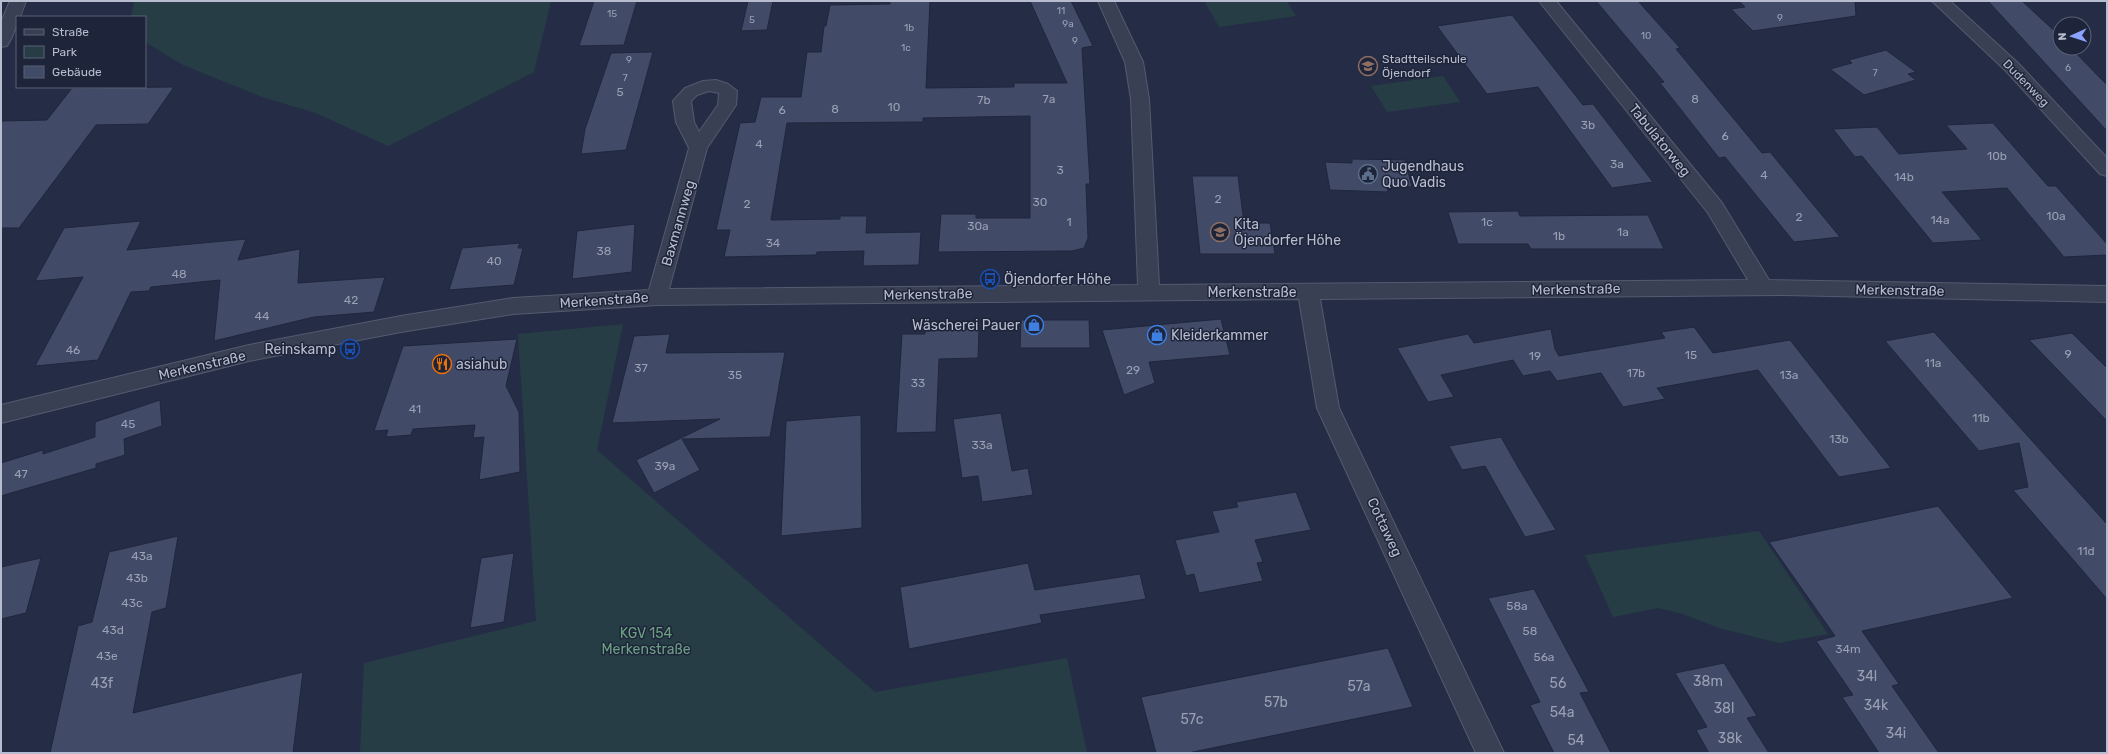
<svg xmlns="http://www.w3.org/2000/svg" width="2108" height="754" font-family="Rubik,sans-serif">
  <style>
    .green { fill: #263d46 }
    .building { fill: #414a66; stroke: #20263c }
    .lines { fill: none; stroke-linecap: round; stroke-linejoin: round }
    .minor-casing { stroke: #555a6f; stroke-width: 2 }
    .minor { fill: #394054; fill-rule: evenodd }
    .labels { text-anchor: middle; stroke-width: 3; stroke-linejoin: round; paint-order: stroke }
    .far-number-label { font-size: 10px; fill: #9aa0b4 }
    .far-poi-label { font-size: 12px; fill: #b7bcce; stroke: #1e243a; text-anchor: start }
    .far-street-label { font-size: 12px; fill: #b7bcce; stroke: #1e243a }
    .number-label { font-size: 12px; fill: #9aa0b4 }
    .street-label { font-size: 14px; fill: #b7bcce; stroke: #1e243a }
    .poi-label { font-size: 14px; fill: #b7bcce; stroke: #1e243a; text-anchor: start }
    .park-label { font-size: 14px; fill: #6ba181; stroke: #1e243a }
    .near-number-label { font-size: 14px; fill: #9aa0b4 }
  </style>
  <rect width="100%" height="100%" fill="#242d45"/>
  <g class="green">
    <polygon points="134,1 551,1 534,72 388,146 316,113 262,97 183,65 145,42 145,17 131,17"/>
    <polygon points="1204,1 1287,1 1296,16 1219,27"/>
    <polygon points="1443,76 1460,102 1387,112 1371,86"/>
    <polygon points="623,324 597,450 875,692 1067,658 1087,753 360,753 364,663 536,621 518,334"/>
    <polygon points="1759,531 1828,634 1779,643 1719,628 1683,614 1658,608 1613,617 1585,555"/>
  </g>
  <g class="building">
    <polygon points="594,1 637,1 624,45 579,46"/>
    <polygon points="748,1 773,1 767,30 741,31"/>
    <polygon points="890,1 930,1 926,88 1014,87 1014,83 1067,83 1030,1 1071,1 1093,46 1082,48 1090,184 1086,184 1088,238 1084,248 1072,251 938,252 941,214 976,214 976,218 1030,218 1030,116 923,118 923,122 787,123 771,220 840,219 840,216 867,216 866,233 921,232 919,265 863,266 864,251 817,252 816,255 724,257 730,230 716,230 740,123 755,122 761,97 801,97 807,52 821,52 824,26 826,26 830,5 890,4"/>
    <polygon points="1596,1 1638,1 1680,48 1676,49 1762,153 1770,152 1840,237 1794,242 1725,157 1719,158 1660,83 1664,82"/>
    <polygon points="1739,1 1855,1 1856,16 1753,31 1731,9 1745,7"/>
    <polygon points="1988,1 2022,1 2060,36 2060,48 2071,48 2107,85 2107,131"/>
    <polygon points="1512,15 1583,105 1593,104 1653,182 1612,188 1538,87 1487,94 1437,26"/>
    <polygon points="1886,50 1916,72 1908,74 1916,80 1864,95 1830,69 1852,63 1849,60"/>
    <polygon points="653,52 626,150 581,154 585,129 611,53"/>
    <polygon points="174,87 148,124 96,125 19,228 1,228 1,121 47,120 72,88"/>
    <polygon points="1993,123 2048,186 2056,186 2107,244 2107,255 2064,257 2007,188 1942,192 1982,240 1933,243 1862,156 1855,157 1833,129 1877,127 1899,154 1967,149 1946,125"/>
    <polygon points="1352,159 1405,160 1412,187 1387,186 1388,192 1330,190 1325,162 1352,163"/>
    <polygon points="1192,176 1238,176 1244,223 1270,223 1275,254 1200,254"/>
    <polygon points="1518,211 1520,216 1648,215 1664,249 1531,249 1528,244 1458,244 1448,212"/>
    <polygon points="141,221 127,250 246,239 238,260 300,249 298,283 385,277 374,312 314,317 214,341 220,280 151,287 149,291 131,292 98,360 35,366 83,277 35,281 64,228"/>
    <polygon points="635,224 632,272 572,279 577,231"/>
    <polygon points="520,243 518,248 523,248 514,285 449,290 462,248"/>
    <polygon points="1221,319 1230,355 1149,362 1155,383 1124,395 1102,330"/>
    <polygon points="1021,320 1089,320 1090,348 1020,348"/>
    <polygon points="1694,327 1713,353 1790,340 1891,468 1839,477 1758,370 1657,388 1665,399 1623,407 1601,373 1557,381 1550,371 1523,376 1513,360 1441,375 1454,397 1428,402 1397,348 1468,334 1474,343 1551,329 1555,349 1559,356 1665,338 1661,332"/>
    <polygon points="979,329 978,358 939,359 936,432 896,433 902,334 925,334 925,331"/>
    <polygon points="1934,332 2107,524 2107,599 2013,490 2028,487 2019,443 1979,451 1885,341"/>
    <polygon points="2072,333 2107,368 2107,421 2029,340"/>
    <polygon points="670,334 666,353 785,352 770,437 682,439 700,470 654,493 636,460 720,419 612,423 634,336"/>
    <polygon points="517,339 506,386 519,412 520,472 479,480 484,437 473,438 475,425 413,429 411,435 386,437 388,430 374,431 403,346"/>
    <polygon points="160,400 162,426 124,439 125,455 96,464 96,468 1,496 1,463 43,450 43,454 95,437 95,422"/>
    <polygon points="1001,413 1012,471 1028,468 1033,495 982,502 978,476 962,478 953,419"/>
    <polygon points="861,415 862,528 781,536 786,421"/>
    <polygon points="1501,437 1518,467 1556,530 1525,537 1485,466 1462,470 1449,446"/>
    <polygon points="1296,492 1311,530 1255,540 1263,562 1257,563 1263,581 1199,593 1194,574 1186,576 1175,540 1219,532 1212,511 1238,507 1236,502"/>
    <polygon points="1938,506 2013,598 1862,631 1899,684 1892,686 1939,753 1879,753 1842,697 1853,695 1816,641 1835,636 1769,542"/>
    <polygon points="178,536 166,608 152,612 133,713 303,672 293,753 50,753 78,626 92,622 109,552"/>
    <polygon points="514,553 504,622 470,628 481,558"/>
    <polygon points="41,558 26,613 1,619 1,567"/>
    <polygon points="1028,563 1035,590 1140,574 1146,599 1040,615 1042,623 909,649 900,587"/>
    <polygon points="1534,589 1589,692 1580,693 1611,753 1554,753 1530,705 1540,702 1488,598"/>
    <polygon points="1388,648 1413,707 1188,753 1156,753 1141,697"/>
    <polygon points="1724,663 1757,716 1747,718 1769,753 1709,753 1696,730 1707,727 1675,673"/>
  </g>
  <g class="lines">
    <defs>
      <g id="minor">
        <path d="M 10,1 L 26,1 L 20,17 L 17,17 C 17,27 12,38 7,46 L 1,47 L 1,22 Z"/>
        <path d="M 1098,1 L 1114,1 L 1143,62 L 1149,99 L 1159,285 L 1748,280 L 1708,213 L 1539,1 L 1556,1 L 1722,203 L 1769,280 L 2107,286 L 2107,302 L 1785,295 L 1320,299 L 1339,408 L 1504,753 L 1476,753 L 1317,408 L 1299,299 L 657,305 L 513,314 L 401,332 L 249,361 L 1,423 L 1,405 L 249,345 L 401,316 L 513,298 L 649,290 L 689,148 L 676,122 L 673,101 L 685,88 L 703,81 L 716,80 L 728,84 L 737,91 L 736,105 L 707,148 L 669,289 L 1138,285 L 1131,99 L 1125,62 ZM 709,91 L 719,93 L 718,105 L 699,132 L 694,122 L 691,101 L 697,95 Z"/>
        <polygon points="1932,1 1950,1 2018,63 2107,158 2107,176 2100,174 2006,71"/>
      </g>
    </defs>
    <use href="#minor" class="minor-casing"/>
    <use href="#minor" class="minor"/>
  </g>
  <defs>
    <symbol id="school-ring" viewBox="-11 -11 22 22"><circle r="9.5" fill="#1e243a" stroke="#8d6e63" stroke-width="1.5"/><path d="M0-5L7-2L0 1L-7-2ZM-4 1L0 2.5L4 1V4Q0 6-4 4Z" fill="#8d6e63"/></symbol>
    <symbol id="civic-ring" viewBox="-11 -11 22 22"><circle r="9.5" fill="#1e243a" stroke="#5c6f8a" stroke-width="1.5"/><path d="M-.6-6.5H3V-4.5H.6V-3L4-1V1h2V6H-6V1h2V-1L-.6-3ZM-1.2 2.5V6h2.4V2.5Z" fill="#5c6f8a"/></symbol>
    <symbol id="bus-ring" viewBox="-11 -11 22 22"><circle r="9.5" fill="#1e243a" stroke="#1a4fb4" stroke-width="1.5"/><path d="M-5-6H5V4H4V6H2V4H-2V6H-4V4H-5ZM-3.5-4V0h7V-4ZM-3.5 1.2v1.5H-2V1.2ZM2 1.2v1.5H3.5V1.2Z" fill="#1a4fb4"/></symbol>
    <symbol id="shop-ring" viewBox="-11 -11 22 22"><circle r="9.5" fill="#1e243a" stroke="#3f7fe0" stroke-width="1.5"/><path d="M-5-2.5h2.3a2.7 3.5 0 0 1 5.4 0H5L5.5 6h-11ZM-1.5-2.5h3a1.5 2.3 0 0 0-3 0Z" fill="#3f7fe0"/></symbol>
    <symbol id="restaurant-ring" viewBox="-11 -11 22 22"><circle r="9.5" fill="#1e243a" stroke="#e8710a" stroke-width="1.5"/><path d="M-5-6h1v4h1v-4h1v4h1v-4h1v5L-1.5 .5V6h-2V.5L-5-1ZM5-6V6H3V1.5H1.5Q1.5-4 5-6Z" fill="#e8710a"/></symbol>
  </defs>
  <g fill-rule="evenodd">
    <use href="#school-ring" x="1357" y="55" width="22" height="22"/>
    <use href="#civic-ring" x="1357" y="163" width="22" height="22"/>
    <use href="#school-ring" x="1209" y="221" width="22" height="22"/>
    <use href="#bus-ring" x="979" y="268" width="22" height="22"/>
    <use href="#shop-ring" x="1023" y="314" width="22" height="22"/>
    <use href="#shop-ring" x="1146" y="324" width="22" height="22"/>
    <use href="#bus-ring" x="339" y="338" width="22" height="22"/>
    <use href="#restaurant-ring" x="431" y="353" width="22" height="22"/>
  </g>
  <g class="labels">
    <g class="far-number-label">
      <text x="1061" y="14">11</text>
      <text x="612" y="17">15</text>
      <text x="1780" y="21">9</text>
      <text x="752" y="23">5</text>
      <text x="1068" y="27">9a</text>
      <text x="909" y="31">1b</text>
      <text x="1646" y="39">10</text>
      <text x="1075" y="44">9</text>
      <text x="906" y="51">1c</text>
      <text x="629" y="63">9</text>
      <text x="2068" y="71">6</text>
      <text x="1875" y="76">7</text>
      <text x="625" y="81">7</text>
    </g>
    <g class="far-poi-label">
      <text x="1382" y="63">Stadtteilschule<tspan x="1382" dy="14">Öjendorf</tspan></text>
    </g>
    <g class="far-street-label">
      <text transform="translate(2026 83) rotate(46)" y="4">Dudenweg</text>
    </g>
    <g class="number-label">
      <text x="620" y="96">5</text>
      <text x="1049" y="103">7a</text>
      <text x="1695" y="103">8</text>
      <text x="984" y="104">7b</text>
      <text x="894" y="111">10</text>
      <text x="835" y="113">8</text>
      <text x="782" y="114">6</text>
      <text x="1588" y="129">3b</text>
      <text x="1725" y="140">6</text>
      <text x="759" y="148">4</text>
      <text x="1997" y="160">10b</text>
      <text x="1617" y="168">3a</text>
      <text x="1060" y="174">3</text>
      <text x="1764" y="179">4</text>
      <text x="1904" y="181">14b</text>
      <text x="1218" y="203">2</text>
      <text x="1040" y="206">30</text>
      <text x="747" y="208">2</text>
      <text x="2056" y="220">10a</text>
      <text x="1799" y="221">2</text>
      <text x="1940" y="224">14a</text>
      <text x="1069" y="226">1</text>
      <text x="1487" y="226">1c</text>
      <text x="978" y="230">30a</text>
      <text x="1623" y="236">1a</text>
      <text x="1559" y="240">1b</text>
      <text x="773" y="247">34</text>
      <text x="604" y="255">38</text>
      <text x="494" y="265">40</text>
      <text x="179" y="278">48</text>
      <text x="351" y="304">42</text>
      <text x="262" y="320">44</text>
      <text x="73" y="354">46</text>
      <text x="2068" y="358">9</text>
      <text x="1691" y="359">15</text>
      <text x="1535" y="360">19</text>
      <text x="1933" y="367">11a</text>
      <text x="641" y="372">37</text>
      <text x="1133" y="374">29</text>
      <text x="1636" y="377">17b</text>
      <text x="735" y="379">35</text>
      <text x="1789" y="379">13a</text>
      <text x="918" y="387">33</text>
      <text x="415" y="413">41</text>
      <text x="1981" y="422">11b</text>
      <text x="128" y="428">45</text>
      <text x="1839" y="443">13b</text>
      <text x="982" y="449">33a</text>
      <text x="665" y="470">39a</text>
      <text x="21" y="478">47</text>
      <text x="2086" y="555">11d</text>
      <text x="142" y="560">43a</text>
      <text x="137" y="582">43b</text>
      <text x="132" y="607">43c</text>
      <text x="1517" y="610">58a</text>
      <text x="113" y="634">43d</text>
      <text x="1530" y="635">58</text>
      <text x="1848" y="653">34m</text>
      <text x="107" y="660">43e</text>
      <text x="1544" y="661">56a</text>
    </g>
    <g class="street-label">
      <text transform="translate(1660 140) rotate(51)" y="5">Tabulatorweg</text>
      <text transform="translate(678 223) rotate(-74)" y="5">Baxmannweg</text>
      <text transform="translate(1576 289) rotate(-1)" y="5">Merkenstraße</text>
      <text transform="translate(1900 290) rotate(1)" y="5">Merkenstraße</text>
      <text x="1252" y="297">Merkenstraße</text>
      <text transform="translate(928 294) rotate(-1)" y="5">Merkenstraße</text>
      <text transform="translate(604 300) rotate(-4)" y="5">Merkenstraße</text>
      <text transform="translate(202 365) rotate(-13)" y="5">Merkenstraße</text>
      <text transform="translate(1385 527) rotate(65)" y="5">Cottaweg</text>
    </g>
    <g class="poi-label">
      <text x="1382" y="171">Jugendhaus<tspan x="1382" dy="16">Quo Vadis</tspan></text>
      <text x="1234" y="229">Kita<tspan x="1234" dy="16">Öjendorfer Höhe</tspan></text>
      <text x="1004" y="284">Öjendorfer Höhe</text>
      <text x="1020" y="330" text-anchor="end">Wäscherei Pauer</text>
      <text x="1171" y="340">Kleiderkammer</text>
      <text x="336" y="354" text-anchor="end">Reinskamp</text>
      <text x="456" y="369">asiahub</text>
    </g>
    <g class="park-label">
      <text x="646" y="638">KGV 154<tspan x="646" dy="16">Merkenstraße</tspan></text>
    </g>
    <g class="near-number-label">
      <text x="1867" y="681">34l</text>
      <text x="1708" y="686">38m</text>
      <text x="102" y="688">43f</text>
      <text x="1558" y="688">56</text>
      <text x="1359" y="691">57a</text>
      <text x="1276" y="707">57b</text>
      <text x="1876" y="710">34k</text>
      <text x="1724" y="713">38l</text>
      <text x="1562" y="717">54a</text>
      <text x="1192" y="724">57c</text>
      <text x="1896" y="738">34i</text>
      <text x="1730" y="743">38k</text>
      <text x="1576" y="745">54</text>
    </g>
  </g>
  <rect width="2108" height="754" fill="none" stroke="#b7bcce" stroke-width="4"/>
  <rect x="16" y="16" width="130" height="72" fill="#1e243a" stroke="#5b6175"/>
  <rect x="24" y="29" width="20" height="6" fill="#394054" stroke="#5b6175"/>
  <text x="52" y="36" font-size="12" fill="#b7bcce">Straße</text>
  <rect x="24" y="46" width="20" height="12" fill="#263d46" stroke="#5b6175"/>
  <text x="52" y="56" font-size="12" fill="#b7bcce">Park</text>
  <rect x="24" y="66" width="20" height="12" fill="#414a66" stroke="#5b6175"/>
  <text x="52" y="76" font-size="12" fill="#b7bcce">Gebäude</text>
  <g transform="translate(2072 36) rotate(267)"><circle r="19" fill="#1e243a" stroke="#5b6175"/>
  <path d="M0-3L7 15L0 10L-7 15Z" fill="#8ba3ff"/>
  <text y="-6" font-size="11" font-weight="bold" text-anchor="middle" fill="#b7bcce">N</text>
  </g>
</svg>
